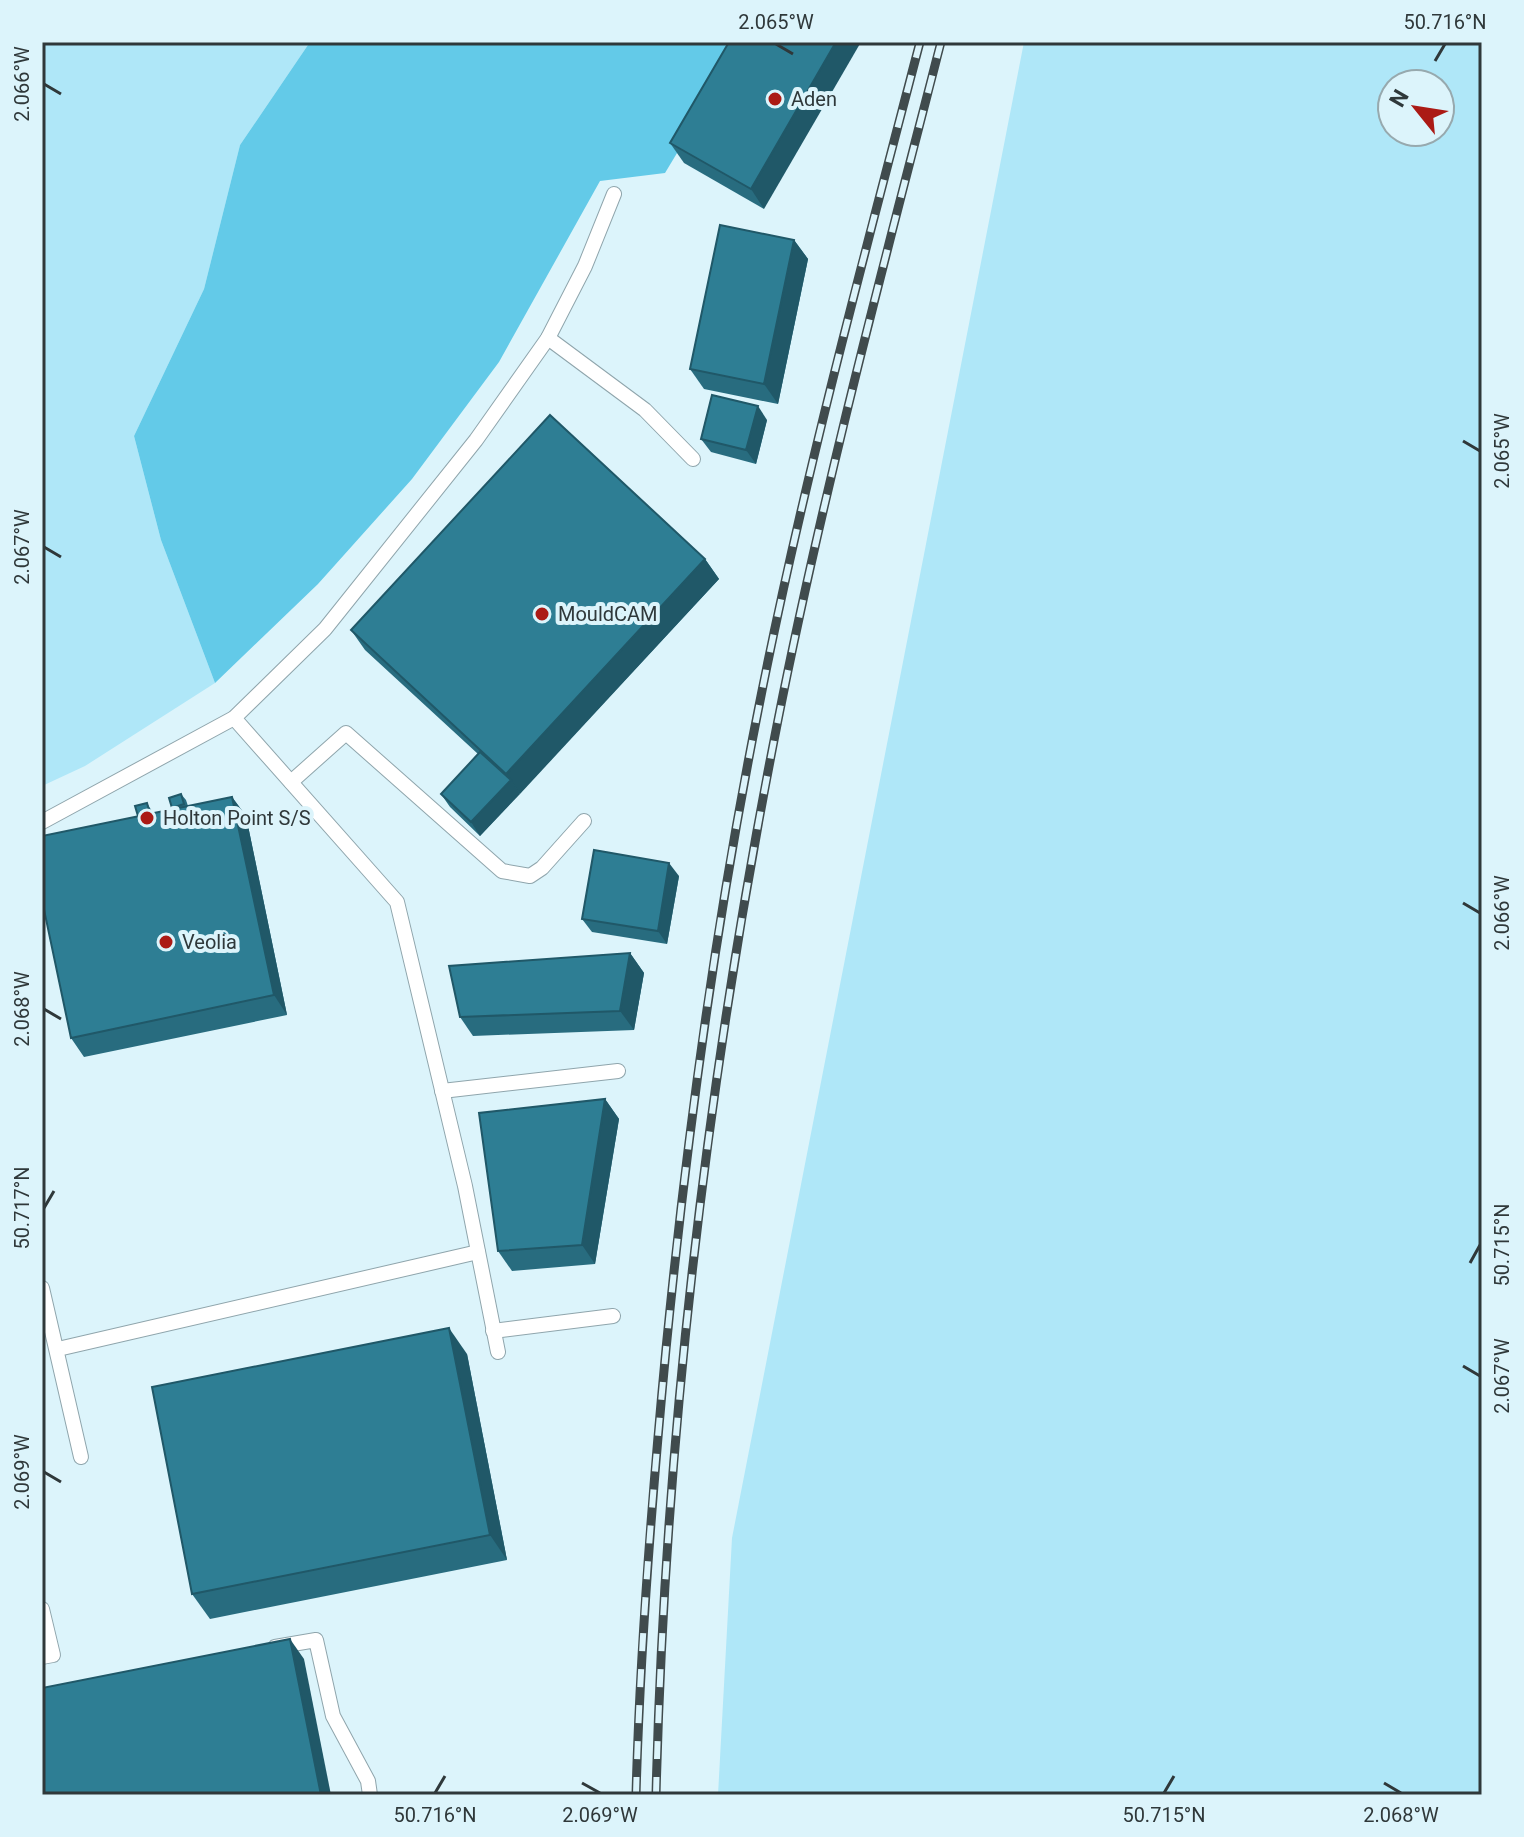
<svg xmlns="http://www.w3.org/2000/svg" width="1524" height="1837" font-family="Roboto,sans-serif">
  <style>
    .green { fill: #afe7f8; fill-rule: evenodd }
    .forest { fill: #63cae8 }
    .lines { fill: none; stroke-linecap: round; stroke-linejoin: round }
    .lane-casing { stroke: #8fa5ac; stroke-width: 16 }
    .lane { stroke: #fff; stroke-width: 14 }
    .rail-casing { stroke: #404b4d; stroke-width: 9 }
    .rail { stroke: #dcf4fb; stroke-width: 6; stroke-dasharray: 18; stroke-linecap: butt }
    .wall { fill: #286c7f }
    .shaded-wall { fill: #205868 }
    .building { fill: #2e7e94; stroke: #205868; stroke-width: 2 }
    .ticks { fill: none; stroke: #2f383a; stroke-width: 3 }
    .poi-dot { fill: #ab1a15; stroke: #dcf4fb; stroke-width: 3 }
    .labels { text-anchor: middle; stroke-width: 8; stroke-linejoin: round; paint-order: stroke }
    .poi-label { font-size: 20px; fill: #2f383a; stroke: #dcf4fb; text-anchor: start }
    .neatline { fill: none; stroke: #2f383a; stroke-width: 3 }
    .ticks-label { font-size: 20px; text-anchor: middle; fill: #2f383a }
  </style>
  <rect width="100%" height="100%" fill="#dcf4fb"/>
  <g class="green">
    <polygon points="42,42 310,42 240,145 204,289 134,436 161,540 215,683 85,766 42,786"/>
    <path d="M 1024,42 L 1482,42 L 1482,1795 L 718,1795 L 732,1538 ZM 1392,84 L 1440,84 L 1440,132 L 1392,132 Z"/>
  </g>
  <polygon class="forest" points="310,42 744,42 665,173 600,181 499,362 412,479 318,584 215,683 161,540 134,436 204,289 240,145"/>
  <g class="lines">
    <defs>
      <g id="lane">
        <polyline points="548,338 645,410 693,459"/>
        <polyline points="234,718 397,902 465,1186 498,1352"/>
        <polyline points="291,782 346,733 502,871 530,876 542,868 584,821"/>
        <polyline points="42,822 234,718 325,629 476,440 548,338 585,266 614,194"/>
        <polyline points="442,1091 618,1071"/>
        <polyline points="42,1288 81,1457"/>
        <polyline points="493,1331 613,1316"/>
        <polyline points="58,1349 478,1252"/>
        <polyline points="42,1609 53,1655 42,1657"/>
        <polyline points="275,1647 316,1640 333,1716 368,1781 370,1795"/>
      </g>
    </defs>
    <use href="#lane" class="lane-casing"/>
    <use href="#lane" class="lane"/>
    <defs>
      <g id="rail">
        <path d="M 636,1795 C 640,1646 652,1497 666,1349 C 687,1135 716,922 758,711 C 802,486 862,264 920,42"/>
        <path d="M 656,1795 C 665,1435 708,1074 778,720 C 823,492 883,267 941,42"/>
      </g>
    </defs>
    <use href="#rail" class="rail-casing"/>
    <use href="#rail" class="rail"/>
  </g>
  <g class="wall">
    <polygon points="729,42 764,209 684,163 670,143"/>
    <polygon points="794,240 808,259 778,404 704,389 690,369"/>
    <polygon points="767,420 756,464 711,452 701,439"/>
    <polygon points="705,559 719,579 480,836 450,807 441,794 478,754 365,650 351,630"/>
    <polygon points="181,794 186,800 188,806 232,797 246,816 287,1015 84,1057 71,1038 147,803 153,813 173,809 172,808"/>
    <polygon points="679,876 667,944 592,932 582,919"/>
    <polygon points="630,953 644,973 634,1030 473,1036 460,1017"/>
    <polygon points="605,1099 619,1119 595,1264 512,1271 498,1251"/>
    <polygon points="467,1354 507,1560 210,1619 192,1594"/>
  </g>
  <g class="shaded-wall">
    <polygon points="836,42 861,42 764,209 751,189"/>
    <polygon points="794,240 808,259 778,404 764,384"/>
    <polygon points="758,406 767,420 756,464 746,450"/>
    <polygon points="705,559 719,579 520,794 506,774"/>
    <polygon points="511,780 520,794 480,836 471,822"/>
    <polygon points="232,797 246,816 287,1015 274,995"/>
    <polygon points="669,863 679,876 667,944 658,931"/>
    <polygon points="630,953 644,973 634,1030 620,1011"/>
    <polygon points="605,1099 619,1119 595,1264 582,1245"/>
    <polygon points="449,1328 467,1354 507,1560 490,1535"/>
    <polygon points="290,1639 304,1659 331,1795 321,1795"/>
  </g>
  <g class="building">
    <polygon points="729,42 836,42 751,189 670,143"/>
    <polygon points="720,225 794,240 764,384 690,369"/>
    <polygon points="712,395 758,406 746,450 701,439"/>
    <polygon points="550,415 705,559 506,774 351,630"/>
    <polygon points="480,752 511,780 471,822 441,794"/>
    <polygon points="181,794 184,804 172,808 169,798"/>
    <polygon points="232,797 274,995 71,1038 42,900 42,836"/>
    <polygon points="147,803 150,814 138,816 135,806"/>
    <polygon points="594,850 669,863 658,931 582,919"/>
    <polygon points="630,953 620,1011 460,1017 449,966"/>
    <polygon points="605,1099 582,1245 498,1251 479,1113"/>
    <polygon points="449,1328 490,1535 192,1594 152,1387"/>
    <polygon points="290,1639 321,1795 42,1795 42,1688"/>
  </g>
  <path class="ticks" d="M 776,44 L 793,54M 1435,61 L 1445,44M 44,84 L 61,94M 1463,441 L 1480,451M 44,547 L 61,557M 1463,903 L 1480,913M 44,1009 L 61,1019M 44,1208 L 54,1191M 1470,1263 L 1480,1245M 1463,1366 L 1480,1376M 44,1472 L 61,1482M 582,1783 L 600,1793M 1384,1783 L 1401,1793M 435,1793 L 445,1776M 1164,1793 L 1174,1776"/>
  <g class="poi-dot">
    <circle cx="775" cy="99" r="8"/>
    <circle cx="542" cy="614" r="8"/>
    <circle cx="147" cy="818" r="8"/>
    <circle cx="166" cy="942" r="8"/>
  </g>
  <g class="labels">
    <g class="poi-label">
      <text x="791" y="106">Aden</text>
      <text x="558" y="621">MouldCAM</text>
      <text x="163" y="825">Holton Point S/S</text>
      <text x="182" y="949">Veolia</text>
    </g>
  </g>
  <rect width="1524" height="1837" fill="none" stroke="#dcf4fb" stroke-width="88"/>
  <g transform="translate(1416 108) rotate(300)"><circle r="38" fill="#dcf4fb" stroke="#97a9ae" stroke-width="2"/>
  <path d="M0-6L14 30L0 20L-14 30Z" fill="#ab1a15"/>
  <text y="-12" font-size="22" font-weight="bold" text-anchor="middle" fill="#2f383a">N</text>
  </g>
  <rect x="44" y="44" width="1436" height="1749" class="neatline"/>
  <g class="ticks-label">
    <text x="776" y="29">2.065°W</text>
    <text x="1445" y="29">50.716°N</text>
    <text transform="translate(22 84) rotate(-90)" y="7">2.066°W</text>
    <text transform="translate(1502 451) rotate(-90)" y="7">2.065°W</text>
    <text transform="translate(22 547) rotate(-90)" y="7">2.067°W</text>
    <text transform="translate(1502 913) rotate(-90)" y="7">2.066°W</text>
    <text transform="translate(22 1009) rotate(-90)" y="7">2.068°W</text>
    <text transform="translate(22 1208) rotate(-90)" y="7">50.717°N</text>
    <text transform="translate(1502 1245) rotate(-90)" y="7">50.715°N</text>
    <text transform="translate(1502 1376) rotate(-90)" y="7">2.067°W</text>
    <text transform="translate(22 1472) rotate(-90)" y="7">2.069°W</text>
    <text x="435" y="1822">50.716°N</text>
    <text x="600" y="1822">2.069°W</text>
    <text x="1164" y="1822">50.715°N</text>
    <text x="1401" y="1822">2.068°W</text>
  </g>
</svg>
